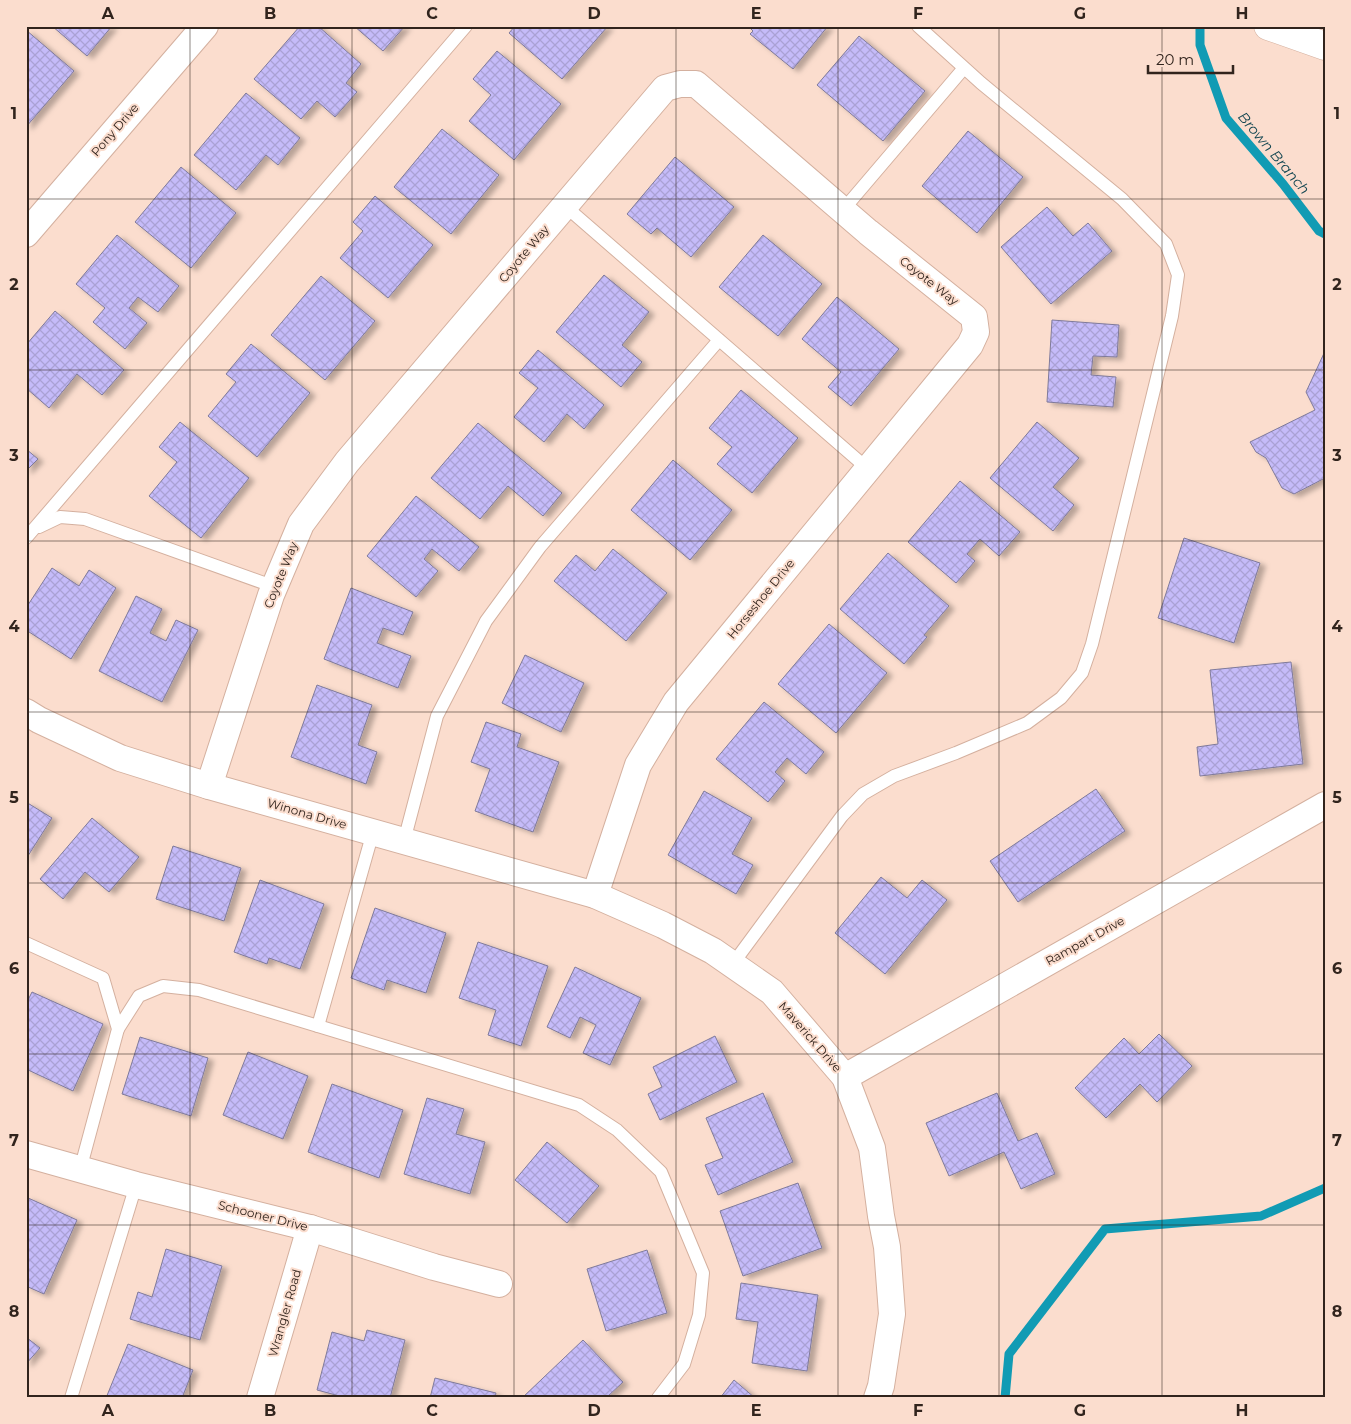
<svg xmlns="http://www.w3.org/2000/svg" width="1351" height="1424" font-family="Montserrat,sans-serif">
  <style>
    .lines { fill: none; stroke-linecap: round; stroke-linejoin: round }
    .stream { stroke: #119bb4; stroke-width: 9 }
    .building { fill: url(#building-cross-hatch); stroke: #7f7a9a; filter: url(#shadow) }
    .service-casing { stroke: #d4b09f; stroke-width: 14 }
    .minor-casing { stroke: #d4b09f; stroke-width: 28 }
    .secondary-casing { stroke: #d4b09f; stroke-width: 29 }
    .service { stroke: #fff; stroke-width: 12 }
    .minor { stroke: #fff; stroke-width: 26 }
    .secondary { stroke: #fff; stroke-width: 28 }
    .grid { fill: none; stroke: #31241d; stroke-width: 1; stroke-opacity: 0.55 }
    .labels { text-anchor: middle; stroke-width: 4; stroke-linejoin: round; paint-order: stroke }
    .street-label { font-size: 12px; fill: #31241d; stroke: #fbddce }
    .water-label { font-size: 14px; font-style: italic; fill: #114550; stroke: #fbddce }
    .neatline { fill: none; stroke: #31241d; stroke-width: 2 }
    .grid-label { font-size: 16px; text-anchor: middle; font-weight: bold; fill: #31241d }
  </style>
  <defs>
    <pattern id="building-cross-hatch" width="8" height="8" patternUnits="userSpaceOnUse" patternTransform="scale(1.25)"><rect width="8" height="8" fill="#c5bbf9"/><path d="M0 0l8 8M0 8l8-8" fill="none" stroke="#aaa1d5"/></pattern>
    <filter id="shadow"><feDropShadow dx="5.5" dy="3" stdDeviation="2.5" flood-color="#0004"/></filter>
  </defs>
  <rect width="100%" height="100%" fill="#fbddce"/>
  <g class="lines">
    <g class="stream">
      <polyline points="1200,26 1200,45 1226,118 1283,184 1319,231 1325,234"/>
      <polyline points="1005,1398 1009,1354 1105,1229 1261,1216 1325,1188"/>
    </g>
  </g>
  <g class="building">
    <polygon points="52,26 112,26 87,56"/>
    <polygon points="300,26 318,26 361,64 346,83 357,92 335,117 317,101 301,119 254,79"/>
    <polygon points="354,26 405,26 383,51"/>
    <polygon points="515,26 608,26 562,79 509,33"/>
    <polygon points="748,26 828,26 793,69 750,34 753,31"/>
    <polygon points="26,30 74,71 26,127"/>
    <polygon points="859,36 925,91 883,141 817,85"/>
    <polygon points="497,51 561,104 514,160 469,121 491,95 473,79"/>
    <polygon points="246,93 300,138 278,165 266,155 236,190 194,155"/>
    <polygon points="442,129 499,175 451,234 394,187"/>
    <polygon points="968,131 1023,177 977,233 922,186"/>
    <polygon points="675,157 734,207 691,257 657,228 651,234 627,214"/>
    <polygon points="181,167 236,213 191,268 135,222"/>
    <polygon points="375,196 433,245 388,298 340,258 363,231 353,222"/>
    <polygon points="1047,207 1073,236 1088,223 1112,251 1051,304 1001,247"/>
    <polygon points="117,235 179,286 158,312 138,297 129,308 147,323 125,349 93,322 105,308 76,284"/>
    <polygon points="763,235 822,284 778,336 719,287"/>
    <polygon points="604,275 649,312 622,345 642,362 621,387 556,332"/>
    <polygon points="321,276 375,321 325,380 271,335"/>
    <polygon points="837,297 899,349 851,406 828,387 841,372 802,339"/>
    <polygon points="55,311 124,370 102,395 77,374 49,408 26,388 26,345"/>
    <polygon points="1052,320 1119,325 1117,357 1093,356 1091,375 1116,377 1113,407 1047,402"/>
    <polygon points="251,344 310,393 257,457 208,416 236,382 226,374"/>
    <polygon points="538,350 604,405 584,429 567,414 544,442 514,417 538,388 519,373"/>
    <polygon points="1325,351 1325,478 1294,494 1282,488 1266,458 1256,452 1250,442 1315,410 1306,392"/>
    <polygon points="741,390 798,438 752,493 717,464 732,447 709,428"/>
    <polygon points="180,422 249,478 201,538 149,496 177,462 159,447"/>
    <polygon points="1037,422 1079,458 1053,487 1074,505 1053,531 990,478"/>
    <polygon points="478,423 562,493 543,516 508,486 480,519 431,478"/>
    <polygon points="26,449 38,459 26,471"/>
    <polygon points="673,460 732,510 690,560 631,510"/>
    <polygon points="960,481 1020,532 999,556 980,539 967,554 975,561 956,583 908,542"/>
    <polygon points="416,496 479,547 459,571 432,549 424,559 438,571 416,597 367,556"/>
    <polygon points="1184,538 1260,563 1234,643 1158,618"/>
    <polygon points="613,549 667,593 626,641 554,581 576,555 595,571"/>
    <polygon points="888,553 949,606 924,635 927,637 904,664 840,609"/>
    <polygon points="52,568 79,586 89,570 116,588 71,659 26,630 26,608"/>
    <polygon points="351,588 413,612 403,635 383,628 377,643 411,656 398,688 324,659"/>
    <polygon points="136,596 162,609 150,633 166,641 176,620 198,630 162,702 99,671"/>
    <polygon points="829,624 887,673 836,733 778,684"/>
    <polygon points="525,655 584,683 561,732 502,703"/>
    <polygon points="1291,662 1303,764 1200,776 1197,747 1218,744 1210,670"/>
    <polygon points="317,685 372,705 358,745 377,752 366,784 291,757"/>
    <polygon points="764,702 824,752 806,774 787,758 775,772 785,781 768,802 716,759"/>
    <polygon points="486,722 521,734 517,747 559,762 533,832 475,811 490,769 471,762"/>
    <polygon points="1096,789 1125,831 1018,902 990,861"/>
    <polygon points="704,791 752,818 732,854 753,865 736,894 668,855"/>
    <polygon points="26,802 52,818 26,859"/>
    <polygon points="92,818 139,857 109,892 85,872 63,899 40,879"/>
    <polygon points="173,846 241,868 224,921 156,899"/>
    <polygon points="881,877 907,898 922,880 947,900 885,974 835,933"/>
    <polygon points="260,880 324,904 300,969 269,958 267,964 234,952"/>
    <polygon points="375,908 446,933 426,993 387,980 384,990 351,978"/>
    <polygon points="478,942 548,966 521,1046 488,1035 496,1010 459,998"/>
    <polygon points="575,967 641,998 610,1065 583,1053 596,1025 580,1017 570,1038 547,1027"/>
    <polygon points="32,992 103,1024 73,1091 26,1069 26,1004"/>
    <polygon points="1159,1034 1192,1066 1157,1102 1140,1084 1106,1118 1075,1088 1124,1038 1139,1054"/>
    <polygon points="715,1036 737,1082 660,1120 648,1094 662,1087 653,1067"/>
    <polygon points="140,1037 208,1058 191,1116 122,1094"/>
    <polygon points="248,1052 308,1076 283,1139 223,1115"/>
    <polygon points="332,1084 403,1110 379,1178 308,1152"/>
    <polygon points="763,1093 793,1162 718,1195 705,1165 723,1158 706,1118"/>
    <polygon points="997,1093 1018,1141 1037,1133 1055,1174 1021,1189 1004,1152 949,1176 926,1123"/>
    <polygon points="427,1098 464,1109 456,1134 485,1142 470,1194 404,1174"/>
    <polygon points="547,1142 599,1186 567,1223 515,1180"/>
    <polygon points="798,1183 822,1248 743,1276 720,1211"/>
    <polygon points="26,1197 77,1220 44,1294 26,1286"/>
    <polygon points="166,1249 222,1266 200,1340 130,1319 138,1292 152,1297"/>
    <polygon points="647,1250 667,1313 606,1331 587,1269"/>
    <polygon points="741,1283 818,1295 807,1371 752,1363 758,1322 736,1319"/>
    <polygon points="367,1330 405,1340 390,1398 347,1398 317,1390 332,1332 364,1341"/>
    <polygon points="26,1337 40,1348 26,1364"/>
    <polygon points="583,1340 623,1382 606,1398 522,1398"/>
    <polygon points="128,1344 193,1370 182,1398 106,1398"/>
    <polygon points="435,1378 496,1393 495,1398 430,1398"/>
    <polygon points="734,1380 755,1398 720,1398"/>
  </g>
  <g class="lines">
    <defs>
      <g id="service">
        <polyline points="565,206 868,469"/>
        <polyline points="843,210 964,68"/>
        <polyline points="39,527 60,517 85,519 275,587"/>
        <polyline points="26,538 466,26"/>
        <polyline points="404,841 437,716 486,621 540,547 719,340"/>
        <polyline points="26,943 103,978 118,1029 80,1170"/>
        <polyline points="732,965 842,816 863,794 894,776 956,753 1027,723 1061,698 1082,673 1092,644 1172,316 1178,275 1166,244 1122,199 981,83 918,26"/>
        <polyline points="318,1026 373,832"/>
        <polyline points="118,1029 139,996 163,986 199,990 579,1105 617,1130 661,1172 703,1273 699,1315 684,1364 658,1398"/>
        <polyline points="71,1398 136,1185"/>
      </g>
      <g id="minor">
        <polyline points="26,234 205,26"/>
        <polyline points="26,712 39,720 120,758 209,786 595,895 663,925 713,951 772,992 845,1077 872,1148 881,1216 887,1247 892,1314 881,1386 877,1398"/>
        <polyline points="209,786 271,595 301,524 347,462 665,88 680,84 696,84 868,232 974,317 976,332 970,345 676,702 638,765 595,895"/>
        <polyline points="845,1077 1325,805"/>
        <polyline points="26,1154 136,1185 310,1228 434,1267 499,1284"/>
        <polyline points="260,1398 310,1228"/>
      </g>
      <polyline id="secondary" points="1268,26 1325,46"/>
    </defs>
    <use href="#service" class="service-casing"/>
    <use href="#minor" class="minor-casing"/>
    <use href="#secondary" class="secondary-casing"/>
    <use href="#service" class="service"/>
    <use href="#minor" class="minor"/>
    <use href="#secondary" class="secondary"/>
  </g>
  <path class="grid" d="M 190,26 L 190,1398M 352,26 L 352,1398M 514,26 L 514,1398M 676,26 L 676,1398M 838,26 L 838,1398M 999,26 L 999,1398M 1162,26 L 1162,1398M 26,199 L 1325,199M 26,370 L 1325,370M 26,541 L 1325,541M 26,712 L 1325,712M 26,883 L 1325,883M 26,1054 L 1325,1054M 26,1225 L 1325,1225"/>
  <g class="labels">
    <g class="street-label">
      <text transform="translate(115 130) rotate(-49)" y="4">Pony Drive</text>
      <text transform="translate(524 254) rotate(-50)" y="4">Coyote Way</text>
      <text transform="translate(929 281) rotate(38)" y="4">Coyote Way</text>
      <text transform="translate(281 575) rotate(-68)" y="4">Coyote Way</text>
      <text transform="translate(761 599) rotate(-51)" y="4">Horseshoe Drive</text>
      <text transform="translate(307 814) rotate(16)" y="4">Winona Drive</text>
      <text transform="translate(1085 941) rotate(-29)" y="4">Rampart Drive</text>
      <text transform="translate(810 1037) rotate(49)" y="4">Maverick Drive</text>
      <text transform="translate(263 1216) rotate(14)" y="4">Schooner Drive</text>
      <text transform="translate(285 1313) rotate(-74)" y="4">Wrangler Road</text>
    </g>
    <g class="water-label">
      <text transform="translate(1274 153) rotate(50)" y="5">Brown Branch</text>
    </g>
  </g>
  <rect width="1351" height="1424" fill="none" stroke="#fbddce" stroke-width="55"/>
  <path d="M1148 65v8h85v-8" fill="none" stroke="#31241d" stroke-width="2.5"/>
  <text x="1156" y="65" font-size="15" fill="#31241d" stroke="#fbddce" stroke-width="4" paint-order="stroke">20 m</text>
  <rect x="28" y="28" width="1296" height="1368" class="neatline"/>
  <g class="grid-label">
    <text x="108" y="19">A</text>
    <text x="270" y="19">B</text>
    <text x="432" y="19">C</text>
    <text x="594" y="19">D</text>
    <text x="756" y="19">E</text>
    <text x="918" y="19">F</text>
    <text x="1080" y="19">G</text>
    <text x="1242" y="19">H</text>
    <text x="14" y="119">1</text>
    <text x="1337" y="119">1</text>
    <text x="14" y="290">2</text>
    <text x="1337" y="290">2</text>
    <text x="14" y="461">3</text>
    <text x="1337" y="461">3</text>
    <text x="14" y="632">4</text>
    <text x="1337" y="632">4</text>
    <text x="14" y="803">5</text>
    <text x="1337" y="803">5</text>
    <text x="14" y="974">6</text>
    <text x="1337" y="974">6</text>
    <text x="14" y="1146">7</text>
    <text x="1337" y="1146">7</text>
    <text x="14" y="1317">8</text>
    <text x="1337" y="1317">8</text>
    <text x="108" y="1416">A</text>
    <text x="270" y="1416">B</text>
    <text x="432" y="1416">C</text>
    <text x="594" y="1416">D</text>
    <text x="756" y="1416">E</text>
    <text x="918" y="1416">F</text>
    <text x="1080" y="1416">G</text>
    <text x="1242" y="1416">H</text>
  </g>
</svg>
